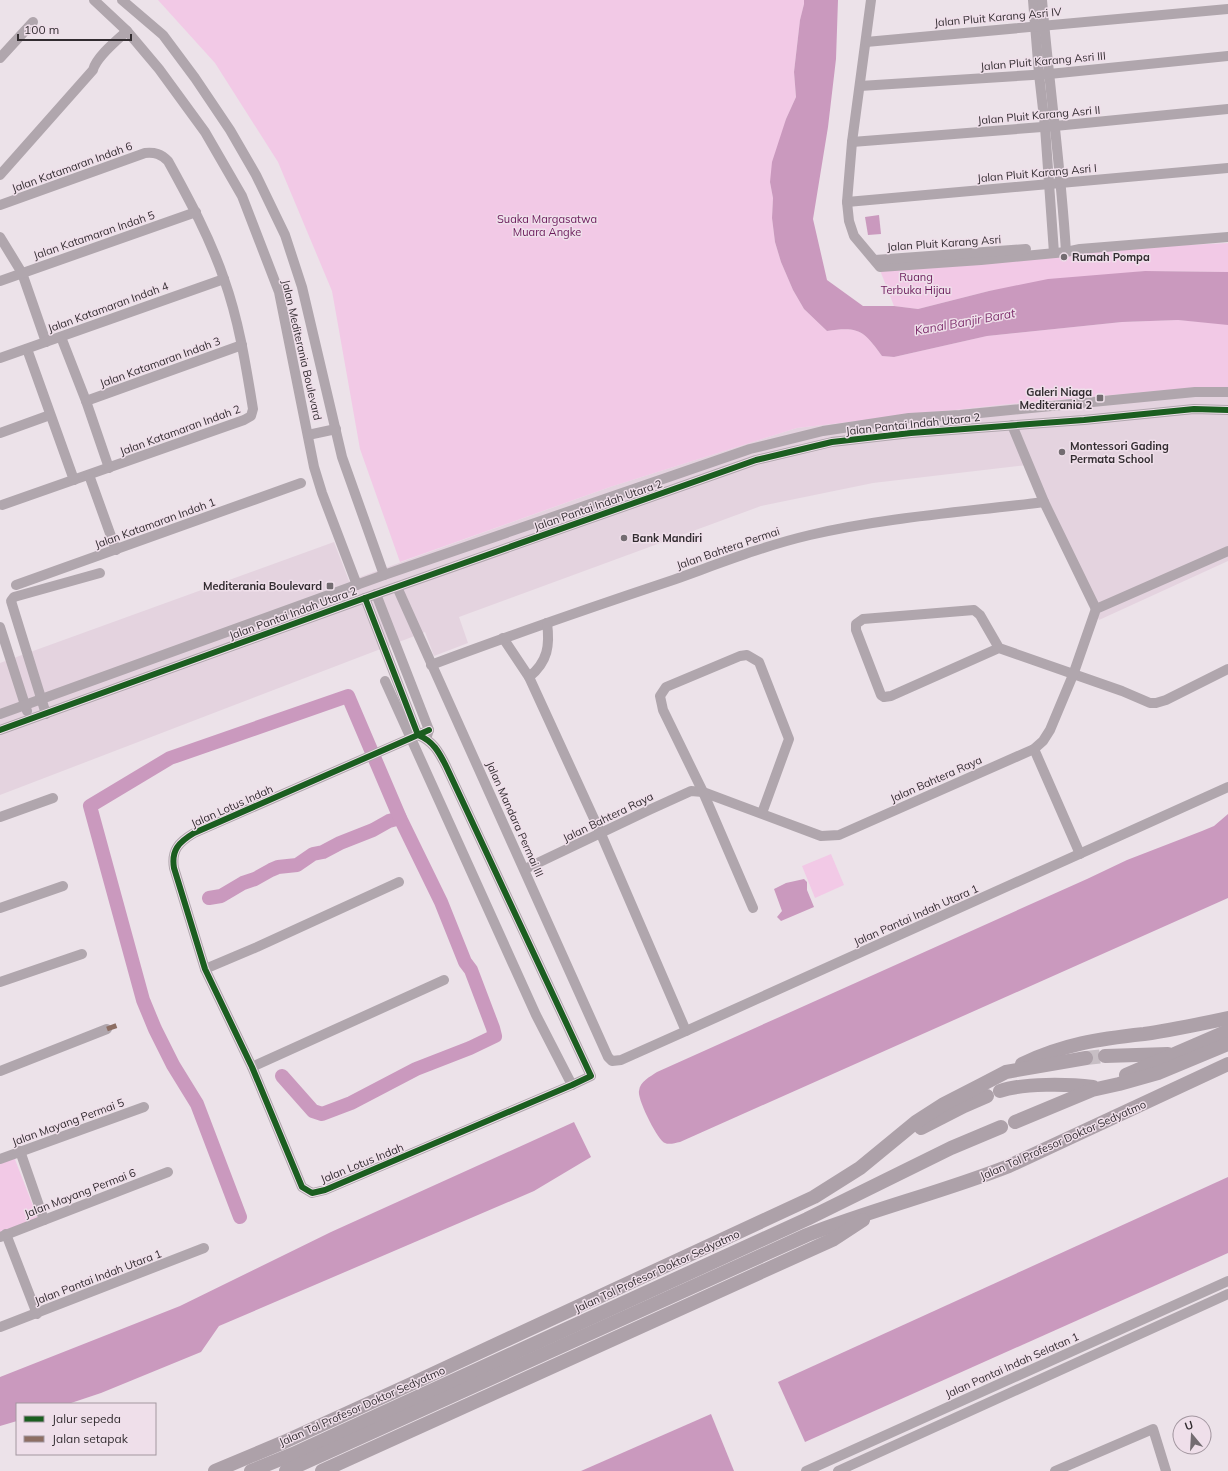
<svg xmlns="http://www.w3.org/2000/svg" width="1228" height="1471" font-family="Mulish,sans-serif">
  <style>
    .built { fill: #e4d3df }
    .green { fill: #f2c9e6 }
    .water { fill: #ca99be }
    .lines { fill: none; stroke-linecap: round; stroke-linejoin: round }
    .river { stroke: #ca99be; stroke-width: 14 }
    .highway-tunnel { stroke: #c7bec4; stroke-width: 14; stroke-dasharray: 14 7; stroke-linecap: butt }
    .minor { stroke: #b0a6ad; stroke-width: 10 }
    .highway { stroke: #ada1a9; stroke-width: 14 }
    .quiet { stroke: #8d6e63; stroke-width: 5; stroke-dasharray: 10 5; stroke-linecap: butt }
    .cycleway-casing { stroke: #efdfea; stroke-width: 8 }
    .cycleway { stroke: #1b5e20; stroke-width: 6 }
    .poi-dot { fill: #736c71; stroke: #efdfea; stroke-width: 1.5 }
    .labels { text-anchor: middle; stroke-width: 3; stroke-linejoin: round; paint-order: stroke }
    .street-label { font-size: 11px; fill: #322c30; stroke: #efdfea }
    .park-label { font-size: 11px; fill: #6a1a5a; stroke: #efdfea }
    .poi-label { font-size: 11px; font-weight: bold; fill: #322c30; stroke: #efdfea; text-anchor: start }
    .water-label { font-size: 12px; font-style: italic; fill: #7d2e6c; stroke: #efdfea }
  </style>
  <rect width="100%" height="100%" fill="#ece2e9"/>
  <polygon class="built" points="1191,388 1228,389 1228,561 1099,620 1027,465 873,483 761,506 459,617 468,643 434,656 425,632 0,795 0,663 334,542 349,581 610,487 797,428 999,405"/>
  <g class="green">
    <path d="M 158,0 L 804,0 L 804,4 L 800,20 L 794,72 L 796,97 L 786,119 L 770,182 L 773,198 L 772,218 L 775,242 L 781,262 L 793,290 L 804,309 L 827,331 C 859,326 864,331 882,356 L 894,357 L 987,336 L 1122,322 L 1178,320 L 1226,324 L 1228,325 L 1228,389 L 1191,388 L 999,405 L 797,428 L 610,487 L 400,562 L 360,449 L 332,291 L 278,162 L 215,63 Z"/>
    <polygon points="1228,243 1228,272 1145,271 989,291 918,309 894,306 876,260"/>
    <polygon points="831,854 844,885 815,898 802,866"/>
    <polygon points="14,1157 39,1221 0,1236 0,1162"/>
  </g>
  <g class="water">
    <path d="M 804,0 L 838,0 L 836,59 L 828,127 L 813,219 L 827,280 L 863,306 L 894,306 L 918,309 L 989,291 L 1048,279 L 1145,271 L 1228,272 L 1228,325 L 1178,320 L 1122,322 L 987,336 L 894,357 L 882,356 C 864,331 859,326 827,331 L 804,309 L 793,290 L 781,262 L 775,242 L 772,218 L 773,198 L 770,182 L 772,162 L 786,119 L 796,97 L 794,72 L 800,20 L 804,4 Z"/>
    <polygon points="879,215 881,234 868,235 865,217"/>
    <path d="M 1228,814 L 1228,898 L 680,1142 C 675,1143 669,1145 665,1143 C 658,1141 637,1099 639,1091 C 640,1081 650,1077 657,1072 L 1087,879 L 1127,860 L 1202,831 L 1214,826 Z"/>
    <polygon points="804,879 807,882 807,890 814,907 781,921 777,917 782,911 774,889 786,883"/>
    <polygon points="574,1122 591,1157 534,1191 219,1326 201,1352 101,1393 68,1404 17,1404 17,1421 0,1426 0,1377 180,1306 331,1232"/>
    <polygon points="1228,1177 1228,1253 805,1442 778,1382"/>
    <polygon points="711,1414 734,1471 581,1471"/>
  </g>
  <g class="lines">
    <g class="river">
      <polyline points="209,898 221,896 243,883 255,879 271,870 278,867 297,865 313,854 323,852 340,843 373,830 389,821 400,818"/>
      <polyline points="240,1217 197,1104 173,1065 155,1029 143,1000 90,806 170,758 348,696 400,818 441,902 465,962 471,970 493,1028 495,1036 470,1048 416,1069 351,1103 322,1114 313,1111 282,1076"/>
    </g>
    <polyline class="highway-tunnel" points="1086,1058 1105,1056"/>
    <g class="minor">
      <polyline points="94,0 127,31 159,69 205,132 242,196 279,292 314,467 322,493 357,585"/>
      <polyline points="122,0 163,35 195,78 230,130 256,175 285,235 302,287 342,457 384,575"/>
      <polyline points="871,0 852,142 847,202 849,221 854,236 880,267 981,260 1066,252 1080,249 1228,237"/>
      <polyline points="1033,0 1039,74 1045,127 1054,253"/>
      <path d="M 1042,0 C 1049,84 1061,168 1066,252"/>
      <polyline points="866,42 1228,9"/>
      <polyline points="0,58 33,22"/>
      <polyline points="860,86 1049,74 1228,56"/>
      <polyline points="852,142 1055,126 1228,109"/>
      <path d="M 0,175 L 93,70 C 96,57 117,40 127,31"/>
      <polyline points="847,202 1228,168"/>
      <path d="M 0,205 L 145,153 C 155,152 161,154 168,161 C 189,199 210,238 224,279 C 239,321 246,366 253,409 L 251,416 L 244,420 L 2,505"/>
      <polyline points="0,237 22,273 46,342"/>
      <polyline points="875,260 1026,249"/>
      <polyline points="0,281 196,212"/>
      <polyline points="61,337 86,401 109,468"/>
      <polyline points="27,349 74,480"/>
      <polyline points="0,358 224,279"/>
      <polyline points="86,401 242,345"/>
      <polyline points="1012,425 1044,502 1096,609"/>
      <polyline points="0,433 50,415"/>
      <polyline points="308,435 336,429"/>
      <polyline points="89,475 116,550"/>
      <polyline points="16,585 301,483"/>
      <polyline points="397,587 608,1057 612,1061 621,1060 686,1031 1228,787"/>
      <polyline points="376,594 429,730 427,736"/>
      <path d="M 365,598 L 418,735 C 433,741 439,752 446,766 L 591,1076 L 572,1085 L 325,1190 L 312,1193 L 302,1187 L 252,1067 L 205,969 L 174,868 C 171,850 179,842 194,833 L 411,738 L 429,730"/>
      <polyline points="0,627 27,711"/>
      <polyline points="503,638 529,677 601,834 686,1031"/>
      <polyline points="999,648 891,696 884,697 881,695 856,630 856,624 863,619 974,610 980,615 999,648 1122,691 1150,703 1156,703 1166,700 1228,669"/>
      <path d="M 431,665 C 511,635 592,607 673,580 C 718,564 763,546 810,535 C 887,517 966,512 1044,502"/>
      <path d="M 529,677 C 548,662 550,645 547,623"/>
      <polyline points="385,681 536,1015 572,1085"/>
      <polyline points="0,714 384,575 750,449 823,431 909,418 960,415 1195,392 1228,392"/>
      <polyline points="46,714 11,601 14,597 100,573"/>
      <polyline points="0,730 365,598 756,460 832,442 911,433 1084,420 1194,409 1228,410"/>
      <polyline points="1034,749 1080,854"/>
      <polyline points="0,817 53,798"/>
      <polyline points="525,869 649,810 691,791 703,792 821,836 839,835 1034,749 1043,741 1050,730 1073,675 1096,609 1228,551"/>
      <polyline points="0,908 63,886"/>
      <polyline points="753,908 703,792 663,710 660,696 666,687 740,656 747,655 759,662 789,739 762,813"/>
      <polyline points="205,969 257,947 399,882"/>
      <polyline points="0,982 82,954"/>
      <polyline points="252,1067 444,980"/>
      <polyline points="0,1071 107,1029"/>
      <polyline points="20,1151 44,1220"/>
      <polyline points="0,1159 144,1107"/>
      <polyline points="6,1234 37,1314"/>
      <polyline points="0,1237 168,1172"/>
      <polyline points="0,1327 204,1248"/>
      <polyline points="806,1471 1228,1281"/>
      <polyline points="838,1471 1228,1294"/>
      <polyline points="1055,1471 1153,1429 1166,1471"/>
    </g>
    <g class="highway">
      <polyline points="1105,1056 1168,1054"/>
      <path d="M 1022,1064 C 1064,1044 1098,1039 1144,1034 C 1172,1030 1200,1024 1228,1018"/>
      <polyline points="1126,1075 1228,1031"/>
      <path d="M 1000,1091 C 1023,1083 1069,1084 1093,1087"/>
      <polyline points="1015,1122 1092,1090 1119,1084 1158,1073 1228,1044"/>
      <polyline points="921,1128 964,1106 987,1096"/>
      <polyline points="215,1471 284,1442 411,1384 814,1197 860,1168 916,1122 944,1104 981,1085 1006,1072 1086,1058"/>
      <polyline points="251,1471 293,1454 807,1219 951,1148 1001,1127"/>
      <path d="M 286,1471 L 807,1235 C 873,1209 943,1192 1009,1166 L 1228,1064"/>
      <polyline points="322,1471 834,1239 863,1220"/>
    </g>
    <polyline class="quiet" points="107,1029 121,1024"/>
    <defs>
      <g id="cycleway">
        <path d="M 365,598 L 418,735 C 433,741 439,752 446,766 L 591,1076 L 572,1085 L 325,1190 L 312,1193 L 302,1187 L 252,1067 L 205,969 L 174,868 C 171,850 179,842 194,833 L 411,738 L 429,730"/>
        <polyline points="0,730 365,598 756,460 832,442 911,433 1084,420 1194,409 1228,410"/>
      </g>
    </defs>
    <use href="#cycleway" class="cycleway-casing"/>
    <use href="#cycleway" class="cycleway"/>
  </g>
  <g class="poi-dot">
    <circle cx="1064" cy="257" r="4"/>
    <rect x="1096" y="394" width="8" height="8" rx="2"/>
    <circle cx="1062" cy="452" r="4"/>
    <circle cx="624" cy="538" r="4"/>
    <rect x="326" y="582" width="8" height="8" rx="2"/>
  </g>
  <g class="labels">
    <g class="street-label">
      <text transform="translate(998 17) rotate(-5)" y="4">Jalan Pluit Karang Asri IV</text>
      <text transform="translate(1043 61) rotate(-5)" y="4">Jalan Pluit Karang Asri III</text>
      <text transform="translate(1039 115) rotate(-5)" y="4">Jalan Pluit Karang Asri II</text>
      <text transform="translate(72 167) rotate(-20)" y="4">Jalan Katamaran Indah 6</text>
      <text transform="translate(1037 173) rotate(-5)" y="4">Jalan Pluit Karang Asri I</text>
      <text transform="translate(94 235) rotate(-19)" y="4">Jalan Katamaran Indah 5</text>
      <text transform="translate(944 243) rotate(-4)" y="4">Jalan Pluit Karang Asri</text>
      <text transform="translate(108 307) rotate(-20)" y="4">Jalan Katamaran Indah 4</text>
      <text transform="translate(302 350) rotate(77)" y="4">Jalan Mediterania Boulevard</text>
      <text transform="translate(160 362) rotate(-20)" y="4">Jalan Katamaran Indah 3</text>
      <text transform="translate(913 424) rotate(-6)" y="4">Jalan Pantai Indah Utara 2</text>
      <text transform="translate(180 430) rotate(-20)" y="4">Jalan Katamaran Indah 2</text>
      <text transform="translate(598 505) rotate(-19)" y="4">Jalan Pantai Indah Utara 2</text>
      <text transform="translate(155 523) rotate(-20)" y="4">Jalan Katamaran Indah 1</text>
      <text transform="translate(728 548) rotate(-19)" y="4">Jalan Bahtera Permai</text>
      <text transform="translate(293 613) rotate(-20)" y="4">Jalan Pantai Indah Utara 2</text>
      <text transform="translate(936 779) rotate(-24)" y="4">Jalan Bahtera Raya</text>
      <text transform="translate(232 806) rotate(-24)" y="4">Jalan Lotus Indah</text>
      <text transform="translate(608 817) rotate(-26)" y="4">Jalan Bahtera Raya</text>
      <text transform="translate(515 819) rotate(66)" y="4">Jalan Mandara Permai III</text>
      <text transform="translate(916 915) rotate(-24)" y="4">Jalan Pantai Indah Utara 1</text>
      <text transform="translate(68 1122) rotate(-20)" y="4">Jalan Mayang Permai 5</text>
      <text transform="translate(1063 1140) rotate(-24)" y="4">Jalan Tol Profesor Doktor Sedyatmo</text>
      <text transform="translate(362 1163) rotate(-22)" y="4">Jalan Lotus Indah</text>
      <text transform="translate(80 1193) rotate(-21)" y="4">Jalan Mayang Permai 6</text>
      <text transform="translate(657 1271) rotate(-25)" y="4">Jalan Tol Profesor Doktor Sedyatmo</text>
      <text transform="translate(98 1277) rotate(-21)" y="4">Jalan Pantai Indah Utara 1</text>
      <text transform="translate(1012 1365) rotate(-24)" y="4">Jalan Pantai Indah Selatan 1</text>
      <text transform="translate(362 1406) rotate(-24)" y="4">Jalan Tol Profesor Doktor Sedyatmo</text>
    </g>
    <g class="park-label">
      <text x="547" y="223">Suaka Margasatwa<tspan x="547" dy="13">Muara Angke</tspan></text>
      <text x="916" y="281">Ruang<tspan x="916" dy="13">Terbuka Hijau</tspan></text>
    </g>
    <g class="poi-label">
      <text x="1072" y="261">Rumah Pompa</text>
      <text x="1092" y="396" text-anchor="end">Galeri Niaga<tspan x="1092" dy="13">Mediterania 2</tspan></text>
      <text x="1070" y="450">Montessori Gading<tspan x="1070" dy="13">Permata School</tspan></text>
      <text x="632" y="542">Bank Mandiri</text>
      <text x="322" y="590" text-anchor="end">Mediterania Boulevard</text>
    </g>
    <g class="water-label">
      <text transform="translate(965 322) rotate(-10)" y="4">Kanal Banjir Barat</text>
    </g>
  </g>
  <rect x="16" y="1403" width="140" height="52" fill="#efdfea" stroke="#a397a0"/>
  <rect x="24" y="1416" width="20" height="6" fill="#1b5e20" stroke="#a397a0"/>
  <text x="52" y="1423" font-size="12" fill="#322c30">Jalur sepeda</text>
  <rect x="24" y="1436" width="20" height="6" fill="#8d6e63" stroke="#a397a0"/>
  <text x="52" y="1443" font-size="12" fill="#322c30">Jalan setapak</text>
  <g transform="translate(1192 1435) rotate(342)"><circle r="19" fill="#efdfea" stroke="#a397a0"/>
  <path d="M0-3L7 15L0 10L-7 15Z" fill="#736c71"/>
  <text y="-6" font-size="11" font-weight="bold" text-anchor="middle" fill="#322c30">U</text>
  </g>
  <path d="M18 34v6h113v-6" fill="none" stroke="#322c30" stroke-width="2"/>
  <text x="24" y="34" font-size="12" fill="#322c30" stroke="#efdfea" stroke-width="3" paint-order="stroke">100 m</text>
</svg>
